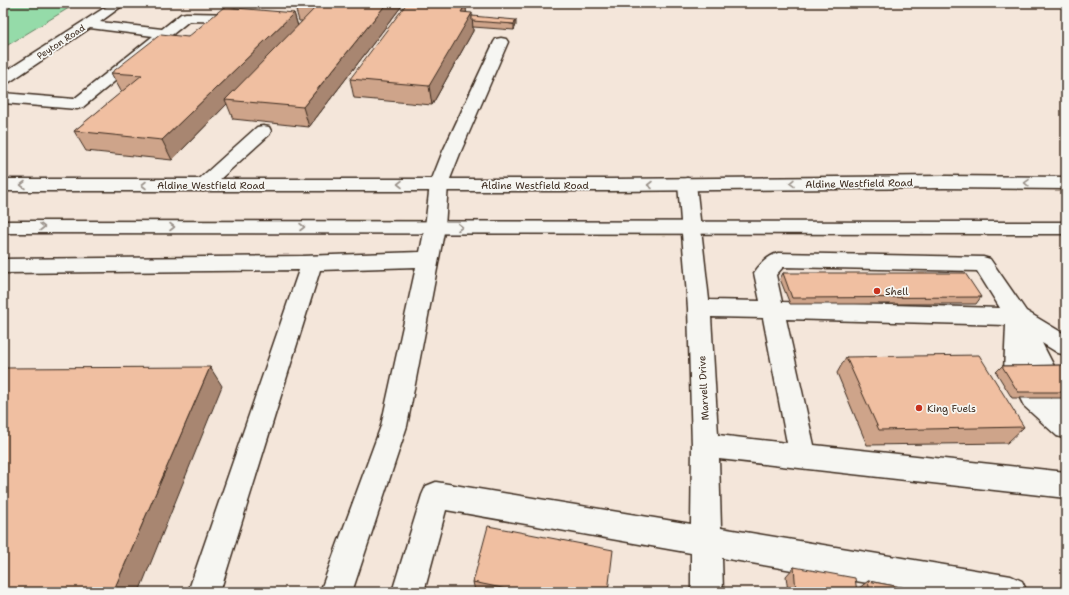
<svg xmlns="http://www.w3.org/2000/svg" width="1069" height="595" font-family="'Shantell Sans',sans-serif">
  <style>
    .green { fill: #95dba9; stroke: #688264 }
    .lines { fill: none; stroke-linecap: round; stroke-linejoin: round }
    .minor-casing { stroke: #3b2a1e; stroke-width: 3 }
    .major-casing { stroke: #3b2a1e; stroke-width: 3 }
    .minor { fill: #f6f6f2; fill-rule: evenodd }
    .major { fill: #f6f6f2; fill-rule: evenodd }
    .wall { fill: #cea48a; stroke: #3b2a1e }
    .shaded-wall { fill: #a88671; stroke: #3b2a1e }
    .building { fill: #f0bfa1; stroke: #3b2a1e }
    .oneway { stroke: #989088 }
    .poi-dot { fill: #c8321e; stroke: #f6f6f2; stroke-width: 1.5 }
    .labels { text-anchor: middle; stroke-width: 3.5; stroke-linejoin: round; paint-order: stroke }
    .far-street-label { font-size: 9px; fill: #3b2a1e; stroke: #f6f6f2 }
    .street-label { font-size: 10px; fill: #3b2a1e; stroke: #f6f6f2 }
    .poi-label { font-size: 10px; fill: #3b2a1e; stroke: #f6f6f2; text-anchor: start }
  </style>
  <rect width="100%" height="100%" fill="#f4e6da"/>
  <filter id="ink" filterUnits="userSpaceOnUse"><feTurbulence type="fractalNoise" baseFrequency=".025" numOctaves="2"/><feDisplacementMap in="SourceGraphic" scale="8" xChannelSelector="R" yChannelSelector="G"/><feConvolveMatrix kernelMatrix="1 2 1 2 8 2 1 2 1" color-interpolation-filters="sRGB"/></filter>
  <g filter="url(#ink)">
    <polygon class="green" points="3,3 77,3 3,48"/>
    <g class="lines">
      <defs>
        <g id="minor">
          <polygon points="112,3 126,3 100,22 162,29 181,14 186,13 241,14 246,15 247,18 246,21 241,22 189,21 83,107 77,109 3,103 3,93 74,99 153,36 90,28 8,83 3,84 3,73"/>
          <polygon points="501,38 506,39 508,42 461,151 448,184 445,227 407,426 352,592 320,592 381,426 416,267 320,270 220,592 188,592 299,270 3,273 3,259 303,256 420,252 425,227 430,184 443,151 494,42 496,39"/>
          <polygon points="263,126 269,127 271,131 269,135 209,189 203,191 197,189 194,185 197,181 257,127"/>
          <path d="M 687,178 L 693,180 L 696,184 L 709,300 L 760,301 L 754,273 C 760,264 768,256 778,253 L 983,257 L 990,259 L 1026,311 L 1066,335 L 1066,355 L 1058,353 L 1042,343 L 1057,372 L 1054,379 L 1045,382 L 1036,379 L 1028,363 L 1028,372 L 1025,379 L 1016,382 L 1007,379 L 1004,372 L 1006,325 L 786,319 L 814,445 L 1066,472 L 1066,498 L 719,459 L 721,528 L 1011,576 L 1022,581 L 1027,592 L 920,592 L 722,558 L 723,592 L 691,592 L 691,553 L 446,510 L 424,592 L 392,592 L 422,495 L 426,486 L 436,482 L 691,524 L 692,446 L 688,308 L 678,184 L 681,180 ZM 783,267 L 977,271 L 1000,308 L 782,302 L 776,275 ZM 711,317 L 763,318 L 787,443 L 718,435 Z"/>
          <path d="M 1063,386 L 1066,387 L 1066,439 L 1057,436 L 1024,406 L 1020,398 L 1024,390 C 1038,386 1041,390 1051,399 L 1050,397 L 1054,390 Z"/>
        </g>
        <g id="major">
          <polygon points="945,176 1066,177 1066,189 945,188 612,191 3,191 3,179 612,179"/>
          <polygon points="3,221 1066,222 1066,234 3,233"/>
        </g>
      </defs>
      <use href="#minor" class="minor-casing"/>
      <use href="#major" class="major-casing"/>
      <use href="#minor" class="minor"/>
      <use href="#major" class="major"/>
    </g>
    <g class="wall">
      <polygon points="294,3 404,3 309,127 233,119 227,104 172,160 86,151 74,131 122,92 121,91 111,73 188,37 294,13 298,26 302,21 299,21"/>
      <polygon points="467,13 472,16 516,25 514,30 473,27 473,31 432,105 354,98 350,79"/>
      <polygon points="783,273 981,297 976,304 790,304 780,279"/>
      <polygon points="846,357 1024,427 1007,443 867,445 837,373"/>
      <polygon points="1066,365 1066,398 1012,398 996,372 1002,366"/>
      <polygon points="794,567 857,592 788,592 786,576"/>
      <polygon points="868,581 928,592 859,592 858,589"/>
      <polygon points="473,582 608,592 480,592 475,591"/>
    </g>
    <g class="shaded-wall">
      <polygon points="387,3 404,3 309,127 303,107"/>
      <polygon points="466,4 467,21 472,13 473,31 432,105 429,86 461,12"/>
      <polygon points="294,13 299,30 225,100 227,104 172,160 162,140"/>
      <polygon points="516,20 516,25 514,30 514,24"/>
      <polygon points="210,367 222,386 139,592 113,592"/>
    </g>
    <g class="building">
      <polygon points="294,3 387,3 303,107 225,100 318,5"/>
      <polygon points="407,3 454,3 466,4 461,12 472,13 429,86 350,79"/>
      <polygon points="224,7 294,13 162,140 74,131 142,75 111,73 161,34 188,37"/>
      <polygon points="472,16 516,20 514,24 472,21"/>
      <polygon points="783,273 965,273 981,297 792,298"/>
      <polygon points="979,355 1024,427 879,430 846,357"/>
      <polygon points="1066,365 1066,392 1018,392 1002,366"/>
      <polygon points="210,367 113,592 3,592 3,368"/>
      <polygon points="488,526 613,550 608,592 521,592 473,582"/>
      <polygon points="794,567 855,578 857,592 796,592"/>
      <polygon points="868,581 928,592 870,592"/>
    </g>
    <defs><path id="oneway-chevron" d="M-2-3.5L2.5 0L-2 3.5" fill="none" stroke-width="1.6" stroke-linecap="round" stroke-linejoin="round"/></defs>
    <g class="oneway">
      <use href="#oneway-chevron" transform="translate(792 183) rotate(179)"/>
      <use href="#oneway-chevron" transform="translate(1027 183) rotate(-179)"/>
      <use href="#oneway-chevron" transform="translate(400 184) rotate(180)"/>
      <use href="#oneway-chevron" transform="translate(23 185) rotate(-180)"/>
      <use href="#oneway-chevron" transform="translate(144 185) rotate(180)"/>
      <use href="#oneway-chevron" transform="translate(650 185) rotate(180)"/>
      <use href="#oneway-chevron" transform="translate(42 227)"/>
      <use href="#oneway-chevron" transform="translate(172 227)"/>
      <use href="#oneway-chevron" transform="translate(302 227)"/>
      <use href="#oneway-chevron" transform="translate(460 227)"/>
    </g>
  </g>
  <g class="poi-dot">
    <circle cx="877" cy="291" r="4"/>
    <circle cx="919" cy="408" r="4"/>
  </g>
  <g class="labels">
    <g class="far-street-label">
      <text transform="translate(61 42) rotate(-33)" y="3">Peyton Road</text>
    </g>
    <g class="street-label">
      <text transform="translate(859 183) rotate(-1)" y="4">Aldine Westfield Road</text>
      <text x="211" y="189">Aldine Westfield Road</text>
      <text x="535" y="189">Aldine Westfield Road</text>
      <text transform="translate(703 388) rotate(-93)" y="4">Marvell Drive</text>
    </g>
    <g class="poi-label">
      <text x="885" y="295">Shell</text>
      <text x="927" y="412">King Fuels</text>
    </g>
  </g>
  <rect width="1069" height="595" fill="none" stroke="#f6f6f2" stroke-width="16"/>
  <rect x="8" y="8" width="1053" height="579" fill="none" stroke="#3b2a1e" stroke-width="1.5" filter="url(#ink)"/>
</svg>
